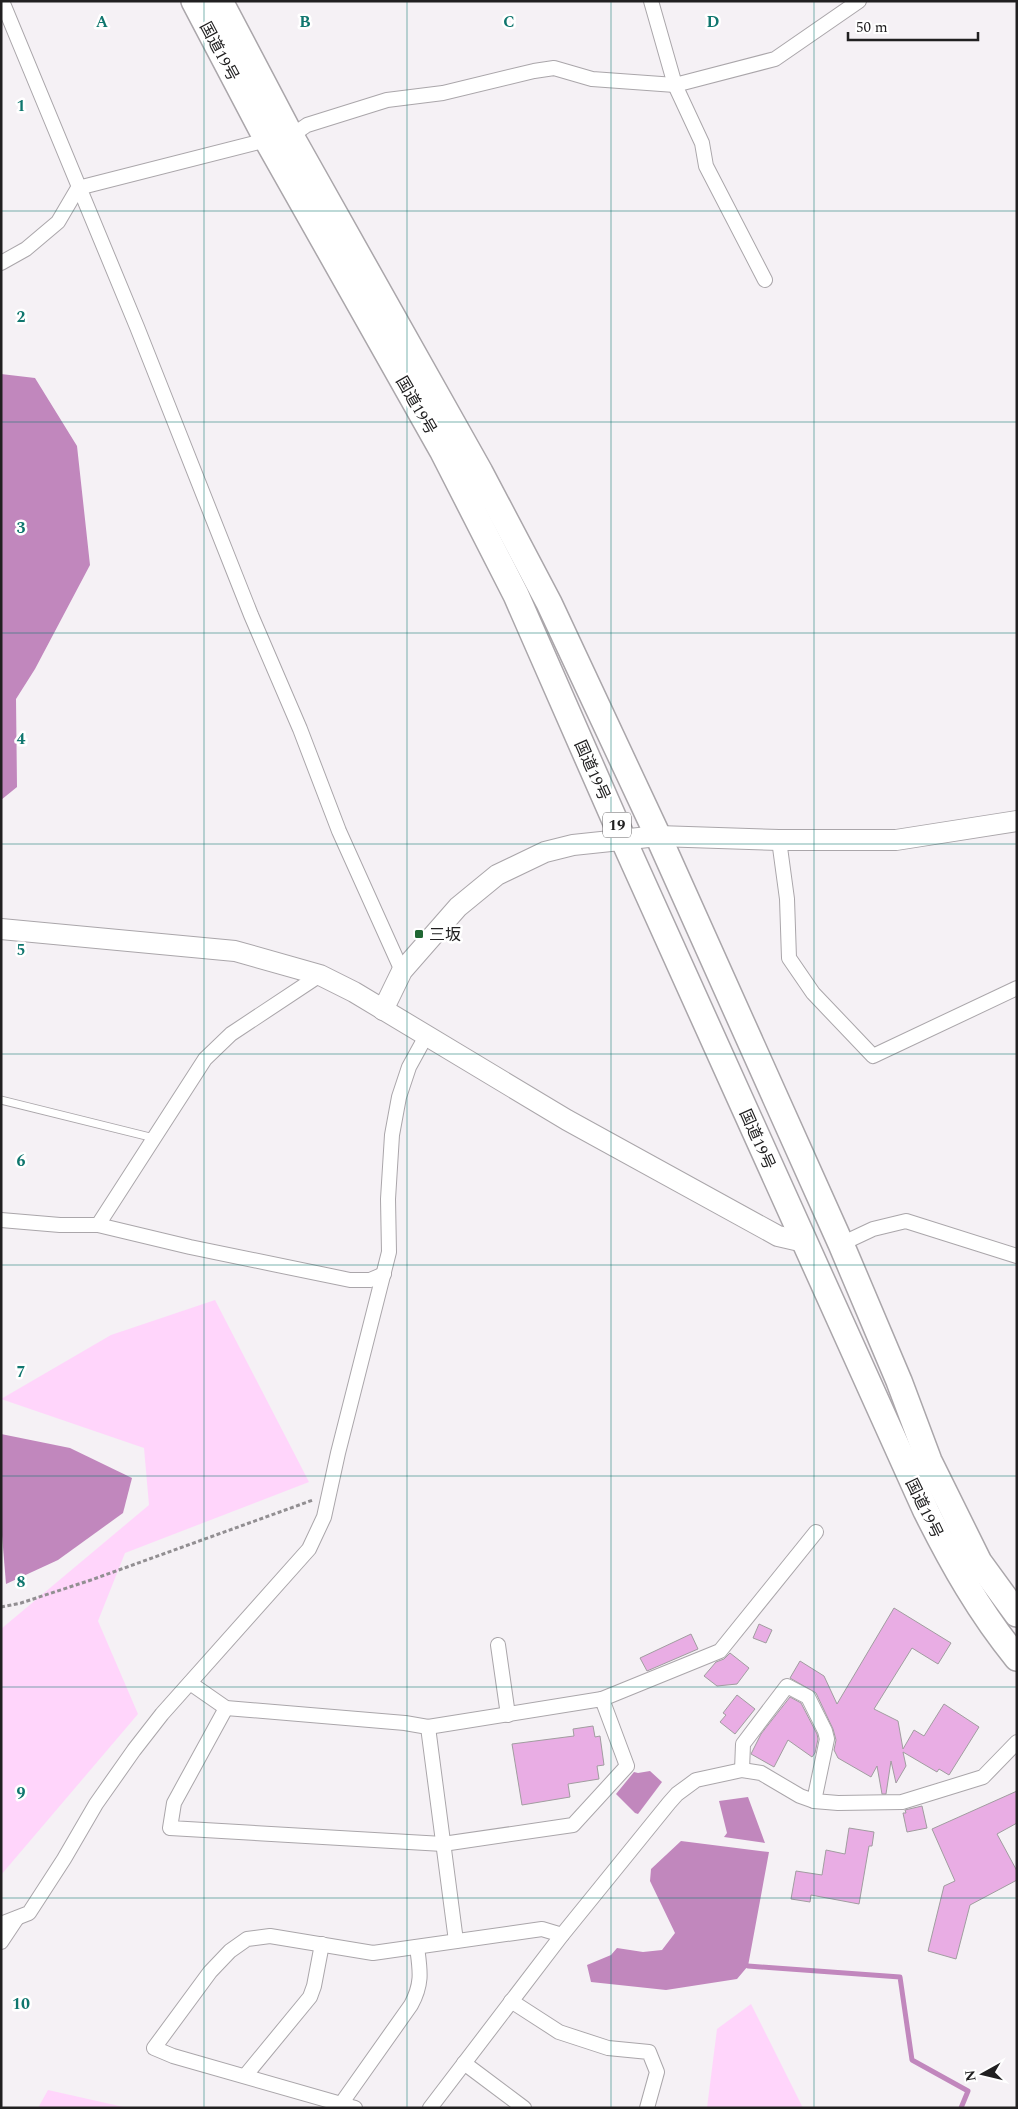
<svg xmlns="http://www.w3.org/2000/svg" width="1018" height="2109" font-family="Spectral,'Noto Sans JP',serif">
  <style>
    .green { fill: #ffd5fb }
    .water { fill: #c187bd }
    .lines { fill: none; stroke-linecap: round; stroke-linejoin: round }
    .stream { stroke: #c187bd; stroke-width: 5 }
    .building { fill: #e9ade4; stroke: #a19da0 }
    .lane-casing { stroke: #aaa6aa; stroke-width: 9 }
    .street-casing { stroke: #aaa6aa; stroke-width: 16 }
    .secondary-casing { stroke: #aaa6aa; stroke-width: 22 }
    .highway-casing { stroke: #aaa6aa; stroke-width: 28 }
    .path { stroke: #928f92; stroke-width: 3; stroke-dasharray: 4 2.5; stroke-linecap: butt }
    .lane { stroke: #fff; stroke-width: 7 }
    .street { stroke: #fff; stroke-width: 14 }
    .secondary { stroke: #fff; stroke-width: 20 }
    .highway { stroke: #fff; stroke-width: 25 }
    .grid { fill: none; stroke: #0f766e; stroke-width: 1; stroke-opacity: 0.55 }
    .poi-dot { fill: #206733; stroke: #fff; stroke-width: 2 }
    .labels { text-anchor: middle; stroke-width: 5; stroke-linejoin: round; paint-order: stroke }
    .shield { fill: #fff; stroke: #646364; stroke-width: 1 }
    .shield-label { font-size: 15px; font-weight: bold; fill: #212021 }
    .street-label { font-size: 16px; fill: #212021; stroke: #fff }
    .poi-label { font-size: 16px; fill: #212021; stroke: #fff; text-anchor: start }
    .grid-label { font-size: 16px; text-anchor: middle; font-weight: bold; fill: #0f766e; stroke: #fff; stroke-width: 5; stroke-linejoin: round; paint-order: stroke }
  </style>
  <rect width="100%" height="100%" fill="#f5f1f5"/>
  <g class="green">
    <polygon points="215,1300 309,1482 125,1553 98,1621 138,1714 1,1875 1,1629 149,1505 144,1448 1,1399 111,1335"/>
    <polygon points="751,2004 803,2108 707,2108 717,2029"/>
    <polygon points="48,2090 128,2108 38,2108"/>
  </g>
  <g class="water">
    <polygon points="1,374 35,378 77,446 90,565 35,669 16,699 17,787 1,800"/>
    <polygon points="1,1434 70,1448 132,1478 123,1513 58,1560 6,1584 1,1523"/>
    <polygon points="650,1771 662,1782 638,1814 635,1813 616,1794 634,1772 638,1773"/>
    <polygon points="748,1797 765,1843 724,1837 727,1833 719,1801"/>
    <polygon points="681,1841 769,1852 748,1966 737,1979 666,1990 591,1982 587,1965 611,1955 617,1948 643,1952 662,1950 675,1933 650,1881 651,1869"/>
  </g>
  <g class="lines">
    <polyline class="stream" points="748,1966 900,1977 912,2060 968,2091 961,2108"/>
  </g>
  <g class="building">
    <polygon points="894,1608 951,1643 938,1664 912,1648 874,1709 898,1721 903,1749 914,1730 924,1736 944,1704 979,1727 949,1775 939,1769 937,1772 903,1752 906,1766 896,1783 891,1761 886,1794 882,1794 877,1766 871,1777 838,1758 834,1750 836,1740 833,1729 816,1693 790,1678 800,1661 824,1676 837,1704"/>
    <polygon points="759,1624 772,1630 766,1643 753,1638"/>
    <polygon points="691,1634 698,1649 647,1671 640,1658"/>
    <polygon points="730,1653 749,1668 737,1684 717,1686 704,1676 716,1662 724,1659"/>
    <polygon points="737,1695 755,1709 735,1734 720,1722 726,1715 723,1713"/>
    <polygon points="790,1697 801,1703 817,1734 818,1739 815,1753 812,1757 788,1740 774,1767 751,1754 761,1734"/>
    <polygon points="593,1726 595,1737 600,1736 604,1765 597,1766 599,1779 568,1784 570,1797 522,1805 512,1744 574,1736 573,1729"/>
    <polygon points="1017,1791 1017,1823 997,1834 1017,1871 1017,1880 970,1905 956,1959 928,1951 944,1886 955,1881 932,1829"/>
    <polygon points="922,1806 927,1828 907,1832 903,1813 906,1813 905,1810"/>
    <polygon points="849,1828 874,1832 872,1846 869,1846 859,1904 811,1895 810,1902 791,1899 796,1871 822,1875 826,1850 845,1854"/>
  </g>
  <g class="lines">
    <defs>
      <polyline id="lane" points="1,1100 154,1138"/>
      <g id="street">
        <polyline points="2,1 137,327 251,615 300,729 339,831 402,971"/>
        <polyline points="651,1 675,85 702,143 706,166 765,280"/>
        <polyline points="291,136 307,125 387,100 443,93 534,71 554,68 592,79 675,85 775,59 859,1"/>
        <polyline points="1,263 26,249 58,222 78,188 267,140"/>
        <polyline points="779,840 787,899 789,958 813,993 873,1056 1017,988"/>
        <polyline points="1,1220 60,1225 98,1225 190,1247 350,1280 370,1280 384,1274"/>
        <polyline points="98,1225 205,1059 231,1034 320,975"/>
        <polyline points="841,1244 873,1229 906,1221 1017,1256"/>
        <polyline points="498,1645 508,1715"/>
        <polyline points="190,1683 226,1708 405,1723 428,1727 456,1941"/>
        <polyline points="602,1699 720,1651 816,1532"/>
        <polyline points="226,1708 174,1803 170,1828 443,1844 573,1825 627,1766 602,1699 428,1727"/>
        <polyline points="742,1770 743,1744 787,1686 808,1697 825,1731 827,1739 814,1801"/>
        <polyline points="1,1924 29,1913 64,1859 96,1804 134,1750 162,1714 309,1549 324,1517 338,1453 389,1252 388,1199 392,1135 399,1097 409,1067 426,1036"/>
        <polyline points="1,1942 17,1918"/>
        <polyline points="511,2001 559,2032 608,2048 649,2052 657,2072 647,2108"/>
        <polyline points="464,2063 524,2108"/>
        <polyline points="245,2076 310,1997 314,1986 322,1944"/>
        <path d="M 341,2104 L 411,2005 C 423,1983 420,1970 417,1947"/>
        <polyline points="355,2108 173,2056 154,2048 210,1972 230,1951 247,1939 270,1936 373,1953 542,1929 562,1935"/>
        <polyline points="430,2108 562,1935 669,1803 677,1794 696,1780 742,1770 761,1773 800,1796 814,1801 838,1803 902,1802 983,1777 1017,1742"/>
      </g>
      <g id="secondary">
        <polyline points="1,929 235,951 320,975 354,992 567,1120 778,1236 804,1242"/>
        <polyline points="383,1010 402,971 458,907 497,875 545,852 573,845 658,836 779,840 896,840 1017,821"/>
      </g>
      <g id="highway">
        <path d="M 194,1 L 267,140 L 442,450 L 516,595 L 623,839 L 926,1511 C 952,1563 980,1613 1017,1658"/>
        <polyline points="220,1 291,136 480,472 549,603 658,836 841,1244 899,1381 929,1461 979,1562 1017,1614"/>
      </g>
    </defs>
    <use href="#lane" class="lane-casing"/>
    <use href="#street" class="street-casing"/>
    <use href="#secondary" class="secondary-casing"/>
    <use href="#highway" class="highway-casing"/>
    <polyline class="path" points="1,1607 21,1603 91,1580 313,1500"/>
    <use href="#lane" class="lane"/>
    <use href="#street" class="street"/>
    <use href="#secondary" class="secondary"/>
    <use href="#highway" class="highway"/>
  </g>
  <path class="grid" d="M 204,1 L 204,2108M 407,1 L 407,2108M 611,1 L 611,2108M 814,1 L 814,2108M 1,211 L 1017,211M 1,422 L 1017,422M 1,633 L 1017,633M 1,844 L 1017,844M 1,1054 L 1017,1054M 1,1265 L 1017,1265M 1,1476 L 1017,1476M 1,1687 L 1017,1687M 1,1898 L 1017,1898"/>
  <rect class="poi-dot" x="414" y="929" width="10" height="10" rx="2.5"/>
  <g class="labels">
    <rect class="shield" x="603" y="812.5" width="28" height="25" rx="4"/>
    <g class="shield-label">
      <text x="617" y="830">19</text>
    </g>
    <g class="street-label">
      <text transform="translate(220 51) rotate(62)" y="6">国道19号</text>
      <text transform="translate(417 405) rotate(60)" y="6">国道19号</text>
      <text transform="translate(593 770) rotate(66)" y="6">国道19号</text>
      <text transform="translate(758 1139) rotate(66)" y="6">国道19号</text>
      <text transform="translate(925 1508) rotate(64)" y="6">国道19号</text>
    </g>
    <g class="poi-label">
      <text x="429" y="940">三坂</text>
    </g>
  </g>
  <g class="grid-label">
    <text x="102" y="27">A</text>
    <text x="305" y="27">B</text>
    <text x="509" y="27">C</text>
    <text x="713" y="27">D</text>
    <text x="21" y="111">1</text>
    <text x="21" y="322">2</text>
    <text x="21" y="533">3</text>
    <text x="21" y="744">4</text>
    <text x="21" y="955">5</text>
    <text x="21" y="1166">6</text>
    <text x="21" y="1377">7</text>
    <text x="21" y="1587">8</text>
    <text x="21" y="1798">9</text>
    <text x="21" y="2009">10</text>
  </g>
  <rect width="1018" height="2109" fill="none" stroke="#212021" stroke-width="5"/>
  <g transform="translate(983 2074) rotate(262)" stroke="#ffffff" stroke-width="4" paint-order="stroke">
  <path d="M0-4L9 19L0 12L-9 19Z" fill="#212021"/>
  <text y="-8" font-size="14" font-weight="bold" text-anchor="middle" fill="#212021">N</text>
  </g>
  <path d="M848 32v8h130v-8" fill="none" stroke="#212021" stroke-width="2.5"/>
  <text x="856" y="32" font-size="15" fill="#212021" stroke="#ffffff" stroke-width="4" paint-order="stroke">50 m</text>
</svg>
